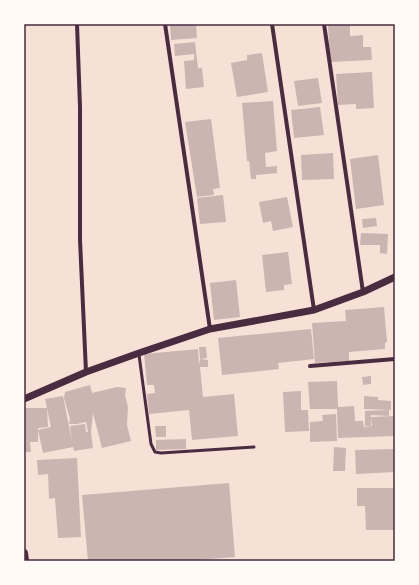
<svg xmlns="http://www.w3.org/2000/svg" width="419" height="585" font-family="'Alegreya Sans',sans-serif">
  <style>
    .building { fill: #ccb4b1 }
    .lines { fill: none; stroke-linecap: round; stroke-linejoin: round }
    .service { stroke: #4a2c40; stroke-width: 3 }
    .minor { stroke: #4a2c40; stroke-width: 4 }
    .tertiary { stroke: #4a2c40; stroke-width: 7 }
    .secondary { stroke: #4a2c40; stroke-width: 8 }
    .neatline { fill: none; stroke: #4a2c40; stroke-width: 1.5 }
  </style>
  <rect width="100%" height="100%" fill="#f7e1d7"/>
  <g class="building">
    <polygon points="170,24 196,24 197,38 171,40"/>
    <polygon points="328,24 350,24 350,36 363,35 363,47 371,47 372,60 330,62"/>
    <polygon points="195,42 198,68 202,68 204,87 186,89 184,61 194,60 194,54 175,56 174,44"/>
    <polygon points="262,53 268,92 237,97 231,63 247,60 247,55"/>
    <polygon points="372,72 374,108 356,109 356,104 338,105 336,74"/>
    <polygon points="318,78 322,103 298,106 294,81"/>
    <polygon points="273,101 277,151 265,153 266,167 277,166 277,173 256,175 256,179 251,179 249,161 247,161 242,103"/>
    <polygon points="320,107 324,135 294,138 291,110"/>
    <polygon points="211,119 220,188 213,189 214,195 197,197 185,122"/>
    <polygon points="333,153 334,179 302,180 301,155"/>
    <polygon points="378,155 384,205 356,209 350,159"/>
    <polygon points="223,195 226,222 200,224 197,198"/>
    <polygon points="287,197 293,227 273,231 271,221 263,223 259,202"/>
    <polygon points="376,218 377,226 363,228 362,219"/>
    <polygon points="361,233 388,234 387,254 380,253 380,245 360,245"/>
    <polygon points="288,252 292,284 284,285 284,290 266,292 262,255"/>
    <polygon points="236,280 240,317 214,320 210,283"/>
    <polygon points="384,307 387,342 385,343 385,349 349,352 349,361 315,363 312,323 346,321 345,310"/>
    <polygon points="311,329 314,359 278,363 279,369 222,375 218,338"/>
    <polygon points="199,347 206,347 207,358 200,359"/>
    <polygon points="198,349 199,365 200,359 208,360 208,367 200,367 203,397 234,394 238,436 192,440 189,410 149,414 147,394 155,393 154,385 147,385 144,354"/>
    <polygon points="371,376 371,384 363,385 362,377"/>
    <polygon points="337,381 338,407 354,406 355,421 363,421 364,427 372,426 371,417 394,416 395,436 338,438 337,409 310,409 308,382"/>
    <polygon points="90,385 92,393 117,387 126,388 125,395 128,407 127,425 131,441 102,448 93,413 91,432 93,448 74,451 73,447 43,453 38,430 51,427 45,399 63,396 72,441 70,426 85,424 86,432 88,432 86,422 77,424 69,424 70,419 64,398 65,392"/>
    <polygon points="301,391 301,410 308,410 309,431 285,432 283,392"/>
    <polygon points="364,396 378,397 378,400 391,401 391,410 364,409"/>
    <polygon points="24,408 47,408 48,427 38,428 38,442 30,442 31,452 24,452"/>
    <polygon points="389,410 389,416 371,415 371,426 365,426 365,411"/>
    <polygon points="336,414 337,441 310,442 310,422 323,421 322,415"/>
    <polygon points="155,426 166,426 166,437 156,437"/>
    <polygon points="186,439 186,449 156,450 156,440"/>
    <polygon points="334,447 346,448 345,471 333,471"/>
    <polygon points="395,449 395,472 356,474 355,450"/>
    <polygon points="77,458 81,537 58,538 55,498 49,499 48,474 38,475 37,460"/>
    <polygon points="229,483 235,557 184,561 88,561 82,495"/>
    <polygon points="357,488 395,488 395,530 366,530 365,506 357,506"/>
  </g>
  <g class="lines">
    <polyline class="service" points="139,355 151,444 155,452 161,453 254,447"/>
    <g class="minor">
      <polyline points="77,24 80,107 80,240 86,372"/>
      <polyline points="165,24 210,329"/>
      <polyline points="272,24 314,310"/>
      <polyline points="324,24 363,292"/>
      <polyline points="310,366 395,359"/>
    </g>
    <polyline class="tertiary" points="24,399 86,372 139,353 210,329 314,310 363,292 395,277"/>
    <polyline class="secondary" points="24,553 25,561"/>
  </g>
  <rect width="419" height="585" fill="none" stroke="#fffaf5" stroke-width="50"/>
  <rect x="25" y="25" width="369" height="535" class="neatline"/>
</svg>
